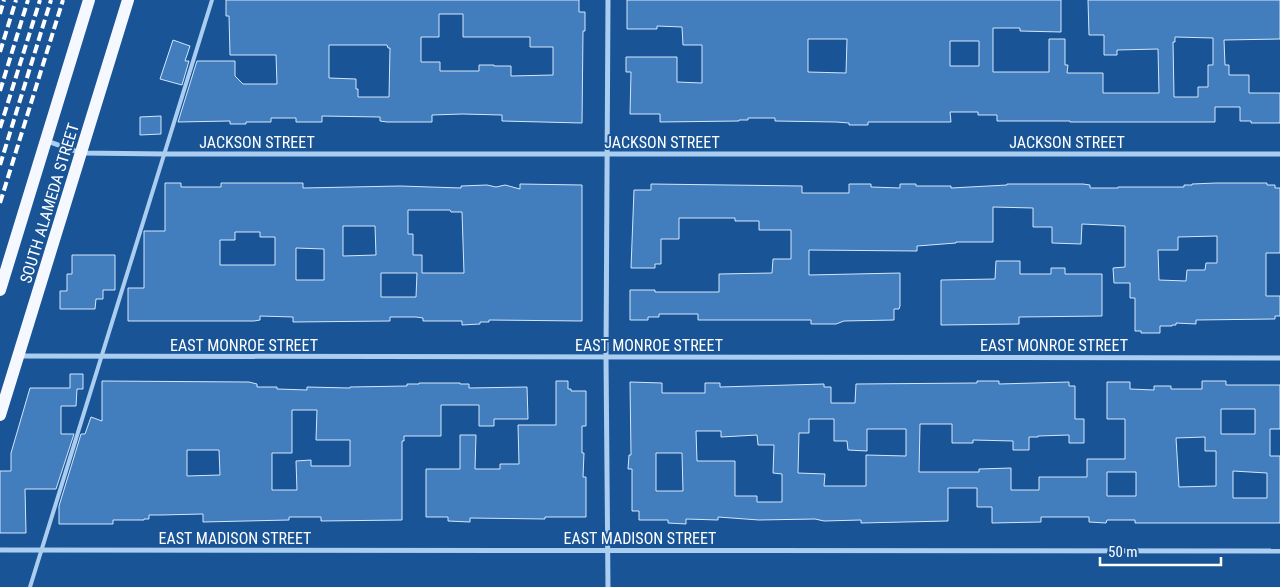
<svg xmlns="http://www.w3.org/2000/svg" width="1280" height="587" font-family="'Roboto Condensed',sans-serif">
  <style>
    .building { fill: #427ebd; stroke: #d2e6fb; fill-rule: evenodd }
    .lines { fill: none; stroke-linecap: round; stroke-linejoin: round }
    .service { stroke: #abcdf0; stroke-width: 4 }
    .minor { stroke: #abcdf0; stroke-width: 5 }
    .primary { stroke: #f5f9ff; stroke-width: 12 }
    .rail { stroke: #fff; stroke-width: 4; stroke-dasharray: 9 4; stroke-linecap: butt }
    .labels { text-anchor: middle; stroke-width: 4; stroke-linejoin: round; paint-order: stroke }
    .street-label { font-size: 16px; fill: #fff; stroke: #195496 }
  </style>
  <rect width="100%" height="100%" fill="#195496"/>
  <g class="building">
    <path d="M 226,0 L 579,0 L 579,12 L 585,12 L 585,31 L 583,31 L 582,123 L 502,121 L 502,115 L 462,114 L 432,115 L 432,122 L 387,122 L 380,121 L 380,117 L 322,116 L 322,122 L 296,122 L 296,118 L 271,118 L 271,122 L 246,122 L 246,124 L 230,124 L 230,121 L 178,122 L 197,61 L 235,61 L 235,76 L 243,84 L 277,84 L 276,55 L 230,55 L 229,16 L 226,16 ZM 439,14 L 463,14 L 463,37 L 530,37 L 530,47 L 553,47 L 553,75 L 511,76 L 511,66 L 494,66 L 494,65 L 479,65 L 479,71 L 440,71 L 440,62 L 421,62 L 421,37 L 439,37 ZM 329,45 L 387,45 L 388,48 L 390,48 L 389,97 L 358,97 L 358,89 L 356,89 L 356,79 L 329,78 Z"/>
    <path d="M 627,0 L 1061,0 L 1061,32 L 1020,31 L 1020,28 L 993,28 L 993,72 L 1049,72 L 1049,39 L 1065,39 L 1065,65 L 1068,65 L 1067,73 L 1103,73 L 1103,93 L 1159,93 L 1158,49 L 1117,50 L 1117,55 L 1104,55 L 1104,35 L 1089,35 L 1088,0 L 1280,0 L 1280,39 L 1224,40 L 1225,65 L 1229,65 L 1229,75 L 1249,75 L 1249,93 L 1280,93 L 1280,123 L 1251,123 L 1251,121 L 1240,121 L 1240,107 L 1215,107 L 1215,122 L 1070,122 L 1070,121 L 997,121 L 997,115 L 978,115 L 978,112 L 950,112 L 951,122 L 868,122 L 868,125 L 849,125 L 849,123 L 836,122 L 775,121 L 775,118 L 748,118 L 748,120 L 739,120 L 739,121 L 660,122 L 660,114 L 630,114 L 631,72 L 626,72 L 626,57 L 677,57 L 677,82 L 702,83 L 702,45 L 683,45 L 682,27 L 657,26 L 657,29 L 627,29 ZM 1175,37 L 1213,38 L 1213,65 L 1208,65 L 1208,87 L 1198,87 L 1198,97 L 1174,97 L 1173,42 L 1175,42 ZM 808,39 L 847,39 L 846,73 L 808,72 ZM 950,41 L 979,41 L 979,66 L 950,66 Z"/>
    <polygon points="173,40 190,46 185,61 189,61 182,85 160,79"/>
    <polygon points="161,116 161,134 140,135 140,117"/>
    <path d="M 165,183 L 181,183 L 181,187 L 221,187 L 221,183 L 303,183 L 303,188 L 400,186 L 461,188 L 461,186 L 487,185 L 496,187 L 505,185 L 520,189 L 520,184 L 582,185 L 582,321 L 489,320 L 489,322 L 480,322 L 480,324 L 462,325 L 462,321 L 423,321 L 423,318 L 416,317 L 390,317 L 390,321 L 293,322 L 293,317 L 260,316 L 260,320 L 254,321 L 128,321 L 128,288 L 144,288 L 144,231 L 165,231 ZM 408,210 L 450,210 L 451,212 L 462,212 L 464,273 L 422,273 L 422,255 L 413,255 L 413,234 L 408,234 ZM 343,226 L 375,226 L 376,255 L 343,256 ZM 235,232 L 260,232 L 260,237 L 275,237 L 275,265 L 220,265 L 220,240 L 235,240 ZM 296,248 L 324,249 L 324,280 L 296,280 ZM 381,273 L 417,273 L 416,297 L 381,297 Z"/>
    <path d="M 1216,183 L 1267,183 L 1267,185 L 1275,185 L 1275,188 L 1280,188 L 1280,253 L 1266,253 L 1266,296 L 1280,296 L 1280,316 L 1275,316 L 1275,319 L 1196,320 L 1196,324 L 1176,323 L 1176,325 L 1172,325 L 1172,326 L 1160,326 L 1160,333 L 1141,333 L 1141,331 L 1135,331 L 1135,298 L 1130,298 L 1130,283 L 1114,283 L 1113,268 L 1125,267 L 1125,226 L 1082,224 L 1081,244 L 1052,243 L 1052,227 L 1033,227 L 1033,208 L 993,207 L 993,242 L 956,242 L 956,243 L 917,246 L 917,251 L 809,250 L 809,275 L 900,273 L 900,306 L 899,309 L 894,309 L 894,320 L 844,321 L 836,324 L 811,324 L 811,320 L 698,320 L 698,314 L 659,314 L 659,317 L 648,317 L 648,320 L 630,320 L 630,290 L 655,290 L 655,292 L 719,292 L 719,274 L 772,273 L 773,259 L 791,259 L 791,230 L 759,230 L 759,221 L 735,221 L 735,218 L 679,218 L 679,239 L 661,239 L 661,264 L 655,264 L 655,268 L 631,268 L 634,190 L 651,190 L 651,184 L 802,186 L 802,193 L 849,193 L 849,184 L 871,184 L 871,187 L 900,188 L 900,184 L 916,184 L 916,186 L 951,186 L 951,188 L 1007,185 L 1007,184 L 1083,184 L 1090,185 L 1090,188 L 1118,188 L 1118,187 L 1184,187 L 1184,185 L 1192,185 L 1192,184 ZM 1217,236 L 1217,263 L 1206,263 L 1205,270 L 1187,270 L 1186,281 L 1159,280 L 1158,250 L 1178,250 L 1178,237 Z"/>
    <polygon points="72,255 115,255 115,290 103,290 103,299 96,299 95,309 60,309 60,291 67,291 67,274 72,274"/>
    <polygon points="996,261 1020,261 1020,274 1051,274 1051,268 1065,268 1065,274 1102,274 1102,316 1019,317 1019,324 941,325 941,280 995,279"/>
    <polygon points="70,374 83,374 83,389 77,389 76,406 61,406 61,434 74,434 56,489 25,489 26,533 0,533 0,471 11,471 11,453 30,388 70,388"/>
    <path d="M 102,381 L 249,382 L 257,384 L 257,387 L 277,387 L 277,389 L 307,390 L 307,387 L 350,388 L 350,387 L 407,386 L 407,384 L 419,384 L 419,383 L 460,383 L 460,384 L 469,384 L 469,388 L 527,387 L 528,419 L 494,419 L 494,426 L 479,426 L 479,405 L 441,405 L 441,436 L 404,436 L 404,441 L 402,441 L 402,520 L 321,521 L 321,517 L 289,517 L 289,520 L 203,522 L 203,514 L 161,515 L 149,515 L 149,519 L 144,519 L 144,520 L 113,520 L 113,524 L 59,524 L 59,506 L 81,434 L 85,434 L 91,417 L 102,421 ZM 292,410 L 317,410 L 316,440 L 350,440 L 350,466 L 311,466 L 311,460 L 296,461 L 297,490 L 272,490 L 272,453 L 292,453 ZM 187,450 L 219,450 L 220,475 L 187,476 Z"/>
    <polygon points="556,381 568,381 568,389 571,389 571,391 586,391 586,426 582,426 582,453 584,453 583,477 586,477 586,517 545,517 545,519 470,518 470,522 448,521 448,517 426,517 426,469 460,469 460,435 476,435 475,469 500,469 500,464 519,464 518,425 556,425"/>
    <path d="M 977,381 L 999,381 L 999,384 L 1069,382 L 1069,386 L 1075,386 L 1075,419 L 1084,419 L 1084,443 L 1069,443 L 1069,435 L 1038,436 L 1038,437 L 1029,437 L 1029,450 L 1013,450 L 1013,441 L 973,440 L 973,443 L 952,443 L 952,424 L 920,424 L 919,472 L 979,472 L 979,469 L 1011,468 L 1011,490 L 1039,490 L 1039,477 L 1087,477 L 1087,459 L 1125,459 L 1125,419 L 1107,419 L 1107,382 L 1130,382 L 1130,389 L 1154,390 L 1154,386 L 1171,386 L 1171,389 L 1202,389 L 1202,381 L 1226,381 L 1226,385 L 1280,385 L 1280,429 L 1270,429 L 1270,456 L 1280,456 L 1280,523 L 1135,523 L 1135,520 L 1107,520 L 1106,523 L 1089,522 L 1089,517 L 1041,517 L 1041,522 L 992,523 L 992,507 L 977,507 L 977,488 L 948,488 L 948,521 L 861,523 L 861,520 L 824,521 L 815,519 L 759,520 L 718,517 L 718,520 L 686,519 L 686,524 L 668,523 L 668,520 L 639,520 L 639,511 L 632,511 L 632,469 L 628,469 L 629,455 L 631,455 L 630,382 L 662,383 L 662,393 L 705,393 L 705,383 L 720,383 L 720,387 L 824,384 L 824,387 L 831,387 L 831,403 L 855,403 L 856,384 L 977,383 ZM 1221,409 L 1255,409 L 1255,434 L 1221,434 ZM 809,419 L 834,419 L 834,441 L 847,441 L 848,450 L 867,451 L 867,429 L 906,429 L 906,456 L 866,455 L 866,486 L 824,486 L 825,474 L 798,473 L 799,433 L 809,433 ZM 696,431 L 721,431 L 721,437 L 757,435 L 758,445 L 774,445 L 773,473 L 782,474 L 782,502 L 757,502 L 757,496 L 735,496 L 735,461 L 697,461 ZM 1205,437 L 1205,451 L 1216,451 L 1216,486 L 1179,487 L 1176,438 ZM 656,453 L 682,453 L 683,491 L 656,491 ZM 1233,471 L 1267,473 L 1267,498 L 1233,498 ZM 1107,472 L 1136,472 L 1136,496 L 1107,496 Z"/>
  </g>
  <g class="lines">
    <polyline class="service" points="30,587 212,0"/>
    <g class="minor">
      <polyline points="47,141 81,153 165,154 1280,154"/>
      <polyline points="19,356 1280,358"/>
      <polyline points="0,550 1280,551"/>
      <polyline points="608,587 606,357 608,0"/>
    </g>
    <g class="primary">
      <polyline points="0,290 89,0"/>
      <polyline points="0,415 128,0"/>
    </g>
    <g class="rail">
      <polyline points="0,14 4,0"/>
      <polyline points="0,52 16,0"/>
      <polyline points="0,91 28,0"/>
      <polyline points="0,128 40,0"/>
      <polyline points="0,165 51,0"/>
      <polyline points="0,203 63,0"/>
    </g>
  </g>
  <g class="labels">
    <g class="street-label">
      <text x="257" y="148">JACKSON STREET</text>
      <text x="662" y="148">JACKSON STREET</text>
      <text x="1067" y="148">JACKSON STREET</text>
      <text transform="translate(49 203) rotate(-73)" y="6">SOUTH ALAMEDA STREET</text>
      <text x="244" y="351">EAST MONROE STREET</text>
      <text x="649" y="351">EAST MONROE STREET</text>
      <text x="1054" y="351">EAST MONROE STREET</text>
      <text x="235" y="544">EAST MADISON STREET</text>
      <text x="640" y="544">EAST MADISON STREET</text>
    </g>
  </g>
  <path d="M1100 557v8h121v-8" fill="none" stroke="#ffffff" stroke-width="2.5"/>
  <text x="1108" y="557" font-size="15" fill="#ffffff" stroke="#195496" stroke-width="4" paint-order="stroke">50 m</text>
</svg>
